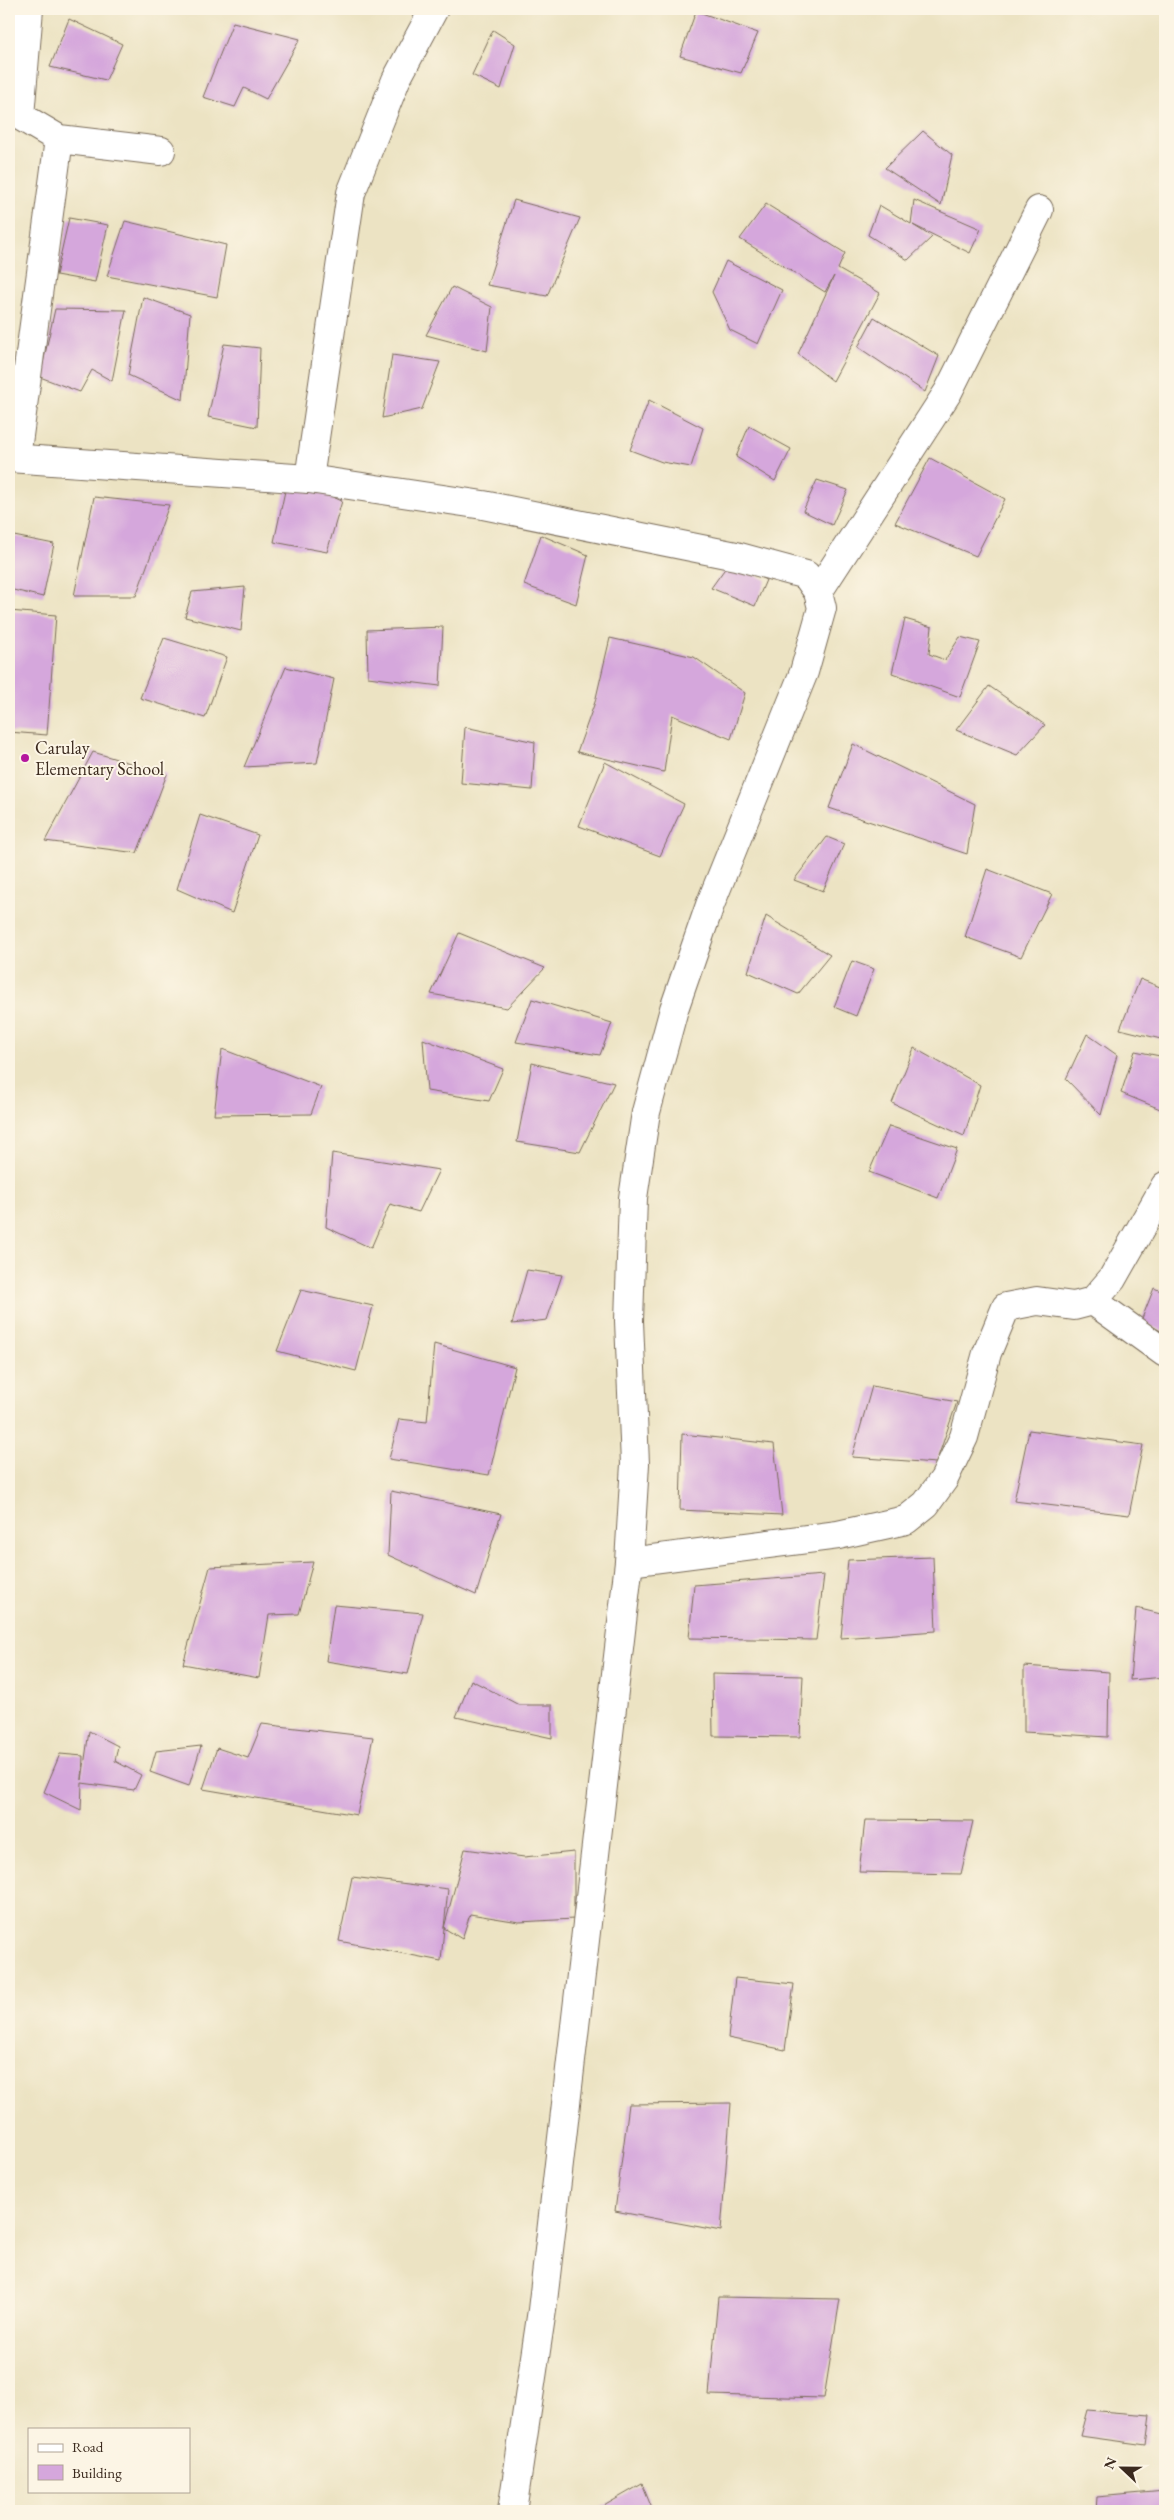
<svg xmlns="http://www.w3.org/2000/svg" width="1174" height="2520" font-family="'EB Garamond',serif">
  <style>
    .building { fill: #d5a7dc }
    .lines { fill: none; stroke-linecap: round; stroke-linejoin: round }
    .minor-casing { stroke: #796b58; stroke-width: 30 }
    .minor { stroke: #fff; stroke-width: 28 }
    .poi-dot { fill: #b5179e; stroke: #fcf5e5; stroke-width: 2 }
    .labels { text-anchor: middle; stroke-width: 4; stroke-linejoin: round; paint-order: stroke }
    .poi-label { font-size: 18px; fill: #3b2a1e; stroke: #fcf5e5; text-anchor: start }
  </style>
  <rect width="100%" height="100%" fill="#fcf5e5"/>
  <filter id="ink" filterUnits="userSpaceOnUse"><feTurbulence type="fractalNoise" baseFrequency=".02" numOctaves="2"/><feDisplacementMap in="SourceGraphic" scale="10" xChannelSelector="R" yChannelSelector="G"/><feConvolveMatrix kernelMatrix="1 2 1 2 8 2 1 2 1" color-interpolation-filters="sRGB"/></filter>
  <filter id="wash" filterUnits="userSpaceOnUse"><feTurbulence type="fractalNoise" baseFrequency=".0096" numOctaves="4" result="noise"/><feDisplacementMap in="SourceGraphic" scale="20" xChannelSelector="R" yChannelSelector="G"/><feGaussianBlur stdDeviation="1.12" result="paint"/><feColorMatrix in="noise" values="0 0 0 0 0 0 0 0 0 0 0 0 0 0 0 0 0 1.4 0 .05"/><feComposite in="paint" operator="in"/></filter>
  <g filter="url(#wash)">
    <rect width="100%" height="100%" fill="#ece3c3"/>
    <g id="blocks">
      <g class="building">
        <polygon points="696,11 758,33 741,73 680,56"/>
        <polygon points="69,19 122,44 106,80 50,67"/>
        <polygon points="233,22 300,39 266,99 244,88 235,107 203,97"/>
        <polygon points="493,30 515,44 501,89 472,75"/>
        <polygon points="923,131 952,155 941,205 885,168"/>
        <polygon points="514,200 580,218 547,296 487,285"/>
        <polygon points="914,200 981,229 970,253 913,225 932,237 908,260 868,235 879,205 911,224"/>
        <polygon points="766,204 845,253 838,269 880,293 833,381 798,354 834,276 825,292 740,239"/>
        <polygon points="69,218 108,225 95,282 56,275"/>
        <polygon points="125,221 226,245 217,297 107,276"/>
        <polygon points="726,261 782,290 758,344 730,330 712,292"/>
        <polygon points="452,287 492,307 487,351 426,335"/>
        <polygon points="143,297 190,314 183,400 128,375"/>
        <polygon points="55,309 126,310 112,381 92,370 80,392 40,377"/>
        <polygon points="874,317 939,356 925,392 858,347"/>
        <polygon points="224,344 260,348 257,427 208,417"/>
        <polygon points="392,355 440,362 422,409 382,418"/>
        <polygon points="649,400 703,428 691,467 662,462 630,450"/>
        <polygon points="749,426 791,449 775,481 736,457"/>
        <polygon points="930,458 1005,499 976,556 895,523"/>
        <polygon points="288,477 342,501 327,552 274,542"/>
        <polygon points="817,480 848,490 832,525 803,511"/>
        <polygon points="94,497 169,505 136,596 74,596"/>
        <polygon points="9,535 54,544 43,597 9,589"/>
        <polygon points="541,535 588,555 576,604 524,585"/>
        <polygon points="729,563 766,580 755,606 711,588"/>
        <polygon points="245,587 241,631 185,617 192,592"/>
        <polygon points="9,611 56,615 47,735 9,732"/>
        <polygon points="905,619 932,627 929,654 945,660 960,637 980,642 960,697 892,673"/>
        <polygon points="443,627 440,686 368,677 367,630"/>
        <polygon points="164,638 227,657 205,718 140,698"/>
        <polygon points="610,638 694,657 745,693 731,739 672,715 664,772 577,752 595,702"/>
        <polygon points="286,667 334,679 317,763 244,767"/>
        <polygon points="989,686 1045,725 1017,755 956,730"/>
        <polygon points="465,727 535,742 532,790 461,783"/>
        <polygon points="853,744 975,804 967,854 829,808"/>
        <polygon points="93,752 167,774 137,853 45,841"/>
        <polygon points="605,762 684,804 660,856 579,826"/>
        <polygon points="200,815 258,835 232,913 177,889"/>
        <polygon points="827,837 844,844 823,891 794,880"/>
        <polygon points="987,869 1052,894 1021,957 965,937"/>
        <polygon points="766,916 830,955 798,994 748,972"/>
        <polygon points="459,933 545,968 507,1008 431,994"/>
        <polygon points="852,961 874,969 856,1016 834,1007"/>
        <polygon points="1140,979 1165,989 1165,1040 1120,1029"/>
        <polygon points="532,999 612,1023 600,1055 516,1042"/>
        <polygon points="1087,1034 1117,1055 1101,1115 1066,1079"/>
        <polygon points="423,1039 503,1069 489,1101 427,1091"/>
        <polygon points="914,1048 980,1085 964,1136 892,1103"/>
        <polygon points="222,1049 321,1087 311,1114 214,1115"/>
        <polygon points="1135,1051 1165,1057 1165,1111 1121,1093"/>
        <polygon points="532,1063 614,1083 580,1152 517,1142"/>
        <polygon points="889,1126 957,1149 938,1198 869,1172"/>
        <polygon points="332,1153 439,1170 419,1212 390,1204 371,1248 326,1227"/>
        <polygon points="527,1270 562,1275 547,1320 512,1324"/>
        <polygon points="1154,1288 1165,1293 1165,1333 1141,1321"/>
        <polygon points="301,1290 373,1306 356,1371 277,1351"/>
        <polygon points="434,1344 515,1367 489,1475 389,1459 399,1419 427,1422"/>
        <polygon points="872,1386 957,1402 936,1463 852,1457"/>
        <polygon points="1029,1430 1143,1445 1129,1515 1014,1501"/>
        <polygon points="682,1434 774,1444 782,1515 680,1510"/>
        <polygon points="391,1491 501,1514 476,1595 388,1555"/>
        <polygon points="933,1557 936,1631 841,1638 848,1560"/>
        <polygon points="313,1562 299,1614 269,1615 259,1678 183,1664 210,1567"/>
        <polygon points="824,1575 816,1640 689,1638 694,1585"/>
        <polygon points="334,1605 423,1613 408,1674 326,1661"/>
        <polygon points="1136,1608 1165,1615 1165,1677 1130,1680"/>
        <polygon points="1024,1666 1109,1672 1108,1737 1024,1732"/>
        <polygon points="712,1674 803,1676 800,1737 713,1736"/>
        <polygon points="471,1680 519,1705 552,1705 552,1738 456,1717"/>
        <polygon points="262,1724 373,1737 357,1815 203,1789 217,1748 248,1758"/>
        <polygon points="89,1731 118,1746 115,1761 141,1775 134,1790 82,1783 81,1810 44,1792 60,1754 83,1756 82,1780"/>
        <polygon points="201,1746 189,1786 150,1772 156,1751"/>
        <polygon points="865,1820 973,1821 961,1874 859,1872"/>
        <polygon points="465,1849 524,1857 574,1852 574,1919 519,1922 470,1914 462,1939 444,1928 441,1961 339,1941 352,1877 448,1889 444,1928"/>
        <polygon points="735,1978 794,1984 785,2050 728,2038"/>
        <polygon points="731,2103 721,2231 615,2211 629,2104"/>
        <polygon points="718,2297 840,2299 824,2398 709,2395"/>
        <polygon points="1087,2410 1150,2415 1146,2445 1080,2436"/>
        <polygon points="642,2484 653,2511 595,2511"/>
        <polygon points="1165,2491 1165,2511 1096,2511 1097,2497"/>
      </g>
    </g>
  </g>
  <g filter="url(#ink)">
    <use href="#blocks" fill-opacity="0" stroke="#796b58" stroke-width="1"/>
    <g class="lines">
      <defs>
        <g id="minor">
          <polyline points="29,9 20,116 59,139 161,151"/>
          <polyline points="9,458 309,479 483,505 736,556 806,575 818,592 822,608 804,672 710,905 674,1009 646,1112 633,1198 629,1321 635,1464 629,1562 542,2310 512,2511"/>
          <polyline points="16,458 59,139"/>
          <polyline points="309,479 351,193 396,80 434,9"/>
          <polyline points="818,592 948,392 1039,210"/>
          <polyline points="1093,1301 1165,1353"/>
          <polyline points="629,1562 838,1535 906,1520 926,1504 944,1479 964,1437 987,1353 1006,1307 1037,1301 1074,1306 1093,1301 1112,1279 1165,1186"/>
        </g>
      </defs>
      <use href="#minor" class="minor-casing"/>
      <use href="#minor" class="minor"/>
    </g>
  </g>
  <circle class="poi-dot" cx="25" cy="758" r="5"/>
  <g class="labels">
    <g class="poi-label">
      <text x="35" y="754">Carulay<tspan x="35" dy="21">Elementary School</tspan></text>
    </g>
  </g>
  <rect width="1174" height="2520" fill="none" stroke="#fcf5e5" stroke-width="30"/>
  <rect x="28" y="2428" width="162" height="65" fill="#fcf5e5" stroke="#afa495"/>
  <rect x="38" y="2444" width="25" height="8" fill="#ffffff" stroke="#afa495"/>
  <text x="72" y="2452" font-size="15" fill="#3b2a1e">Road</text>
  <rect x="38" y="2465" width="25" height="15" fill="#d5a7dc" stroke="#afa495"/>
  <text x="72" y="2478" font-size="15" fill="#3b2a1e">Building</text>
  <g transform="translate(1122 2468) rotate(292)" stroke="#fcf5e5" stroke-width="4" paint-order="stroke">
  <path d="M0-4L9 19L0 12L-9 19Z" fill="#3b2a1e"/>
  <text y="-8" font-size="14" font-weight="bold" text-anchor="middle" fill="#3b2a1e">N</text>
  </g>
</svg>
